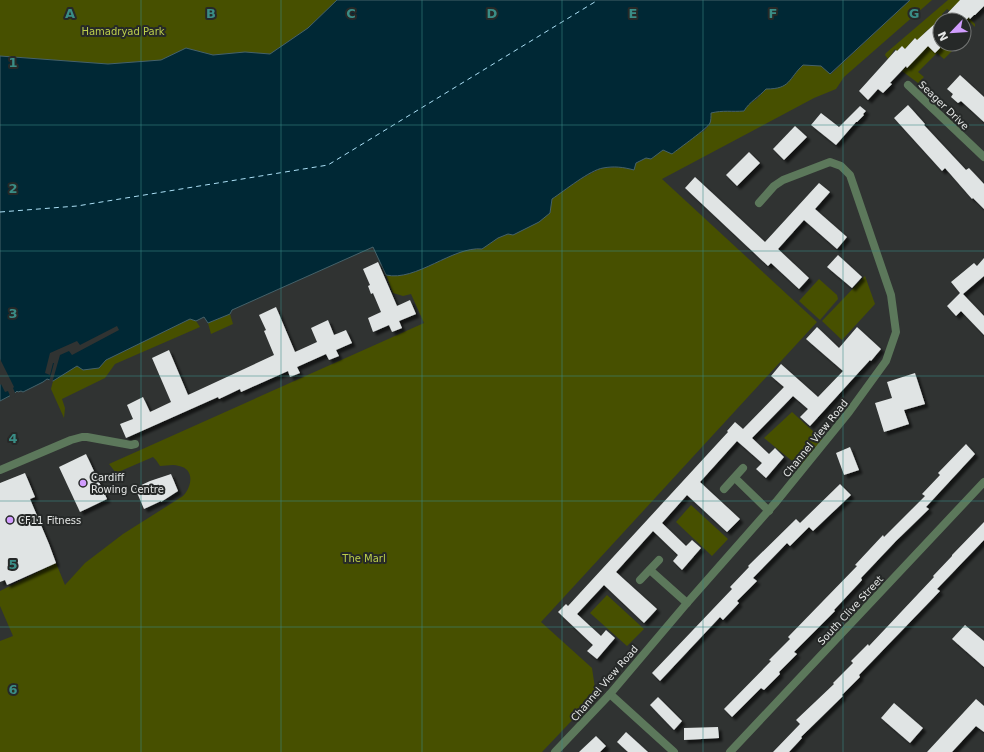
<svg xmlns="http://www.w3.org/2000/svg" width="984" height="752" font-family="'DejaVu Sans',sans-serif">
  <style>
    .green { fill: #475000 }
    .water { fill: #002835; stroke: #45626a }
    .pier { fill: #303332 }
    .lines { fill: none; stroke-linecap: round; stroke-linejoin: round }
    .ferry { stroke: #ace0f6; stroke-width: 1; stroke-dasharray: 5 4; stroke-linecap: butt }
    .building { fill: #e0e4e4; filter: url(#shadow) }
    .street { stroke: #5c785b; stroke-width: 8 }
    .grid { fill: none; stroke: #3a8d86; stroke-width: 1; stroke-opacity: 0.55 }
    .poi-dot { fill: #d19dfe; stroke: #262928; stroke-width: 1.5 }
    .labels { text-anchor: middle; stroke-width: 4; stroke-linejoin: round; paint-order: stroke }
    .park-label { font-size: 10px; fill: #bcce4c; stroke: #262928 }
    .street-label { font-size: 10px; fill: #e6e8e7; stroke: #262928 }
    .poi-label { font-size: 10px; fill: #e6e8e7; stroke: #262928; text-anchor: start }
    .grid-label { font-size: 13px; text-anchor: middle; font-weight: bold; fill: #3a8d86; stroke: #262928; stroke-width: 4; stroke-linejoin: round; paint-order: stroke }
  </style>
  <defs>
    <filter id="shadow"><feDropShadow dx="3.5" dy="3.5" stdDeviation="1" flood-color="#0009"/></filter>
  </defs>
  <rect width="100%" height="100%" fill="#303332"/>
  <g class="green">
    <polygon points="0,0 337,0 308,28 270,54 245,52 213,55 186,48 161,60 108,64 0,56"/>
    <path d="M 910,0 L 932,0 L 844,77 L 836,89 L 814,98 L 662,179 L 817,322 L 541,622 L 592,668 L 596,695 L 542,752 L 0,752 L 0,641 L 13,636 L 0,606 L 0,591 L 56,563 L 65,585 L 85,563 L 123,534 L 183,496 C 192,487 195,469 179,466 C 173,464 166,466 160,466 L 156,460 L 153,457 L 116,473 L 109,464 L 424,323 L 411,294 L 403,296 L 393,293 L 386,275 C 416,282 453,246 482,249 L 498,238 L 508,234 L 552,199 L 579,180 L 601,168 L 621,167 L 634,170 L 636,163 L 646,158 L 651,159 L 663,150 L 688,142 L 696,135 L 704,131 L 710,124 L 711,113 L 722,110 L 734,112 L 757,99 L 766,89 L 774,89 L 793,78 L 794,73 L 803,65 L 821,66 L 831,74 Z"/>
    <polygon points="948,0 960,0 957,6 975,24 975,27 954,6 950,11 947,9 942,14 943,16 931,28 930,28 924,33 922,40 935,53 943,44 959,44 944,59 937,53 918,72 924,77 918,83 902,71 906,67 907,68 923,46 915,38 905,49 897,51 895,49 888,59 885,55 886,53"/>
    <polygon points="865,276 875,304 842,340 822,321"/>
    <polygon points="819,279 837,295 838,299 820,320 799,301"/>
    <polygon points="230,314 233,324 211,334 208,323"/>
    <polygon points="190,319 196,321 200,327 115,364 105,378 62,399 65,408 64,418 51,389 53,381 77,366 99,368 106,360"/>
    <polygon points="792,412 825,442 802,469 764,438"/>
    <polygon points="691,505 728,539 712,556 676,522"/>
    <polygon points="607,595 644,629 627,646 590,613"/>
  </g>
  <path class="water" d="M 337,0 L 910,0 L 830,74 L 821,66 L 803,65 C 788,79 791,89 766,89 C 759,97 749,102 744,111 C 732,112 723,110 711,113 C 711,116 711,121 710,123 C 708,128 678,149 672,154 L 663,150 L 651,159 L 646,158 L 636,163 L 634,170 C 623,167 614,166 603,168 C 590,170 564,191 552,199 L 550,213 L 539,222 L 513,235 L 508,234 L 498,238 L 482,249 C 453,246 416,282 386,275 L 373,247 L 232,310 L 230,314 L 208,323 L 204,317 L 196,321 L 190,319 L 106,360 L 99,368 L 83,370 L 77,366 L 53,381 L 47,379 L 43,382 L 23,392 L 21,391 L 18,392 L 17,391 L 15,393 L 0,401 L 0,56 L 108,64 L 161,60 L 186,48 L 213,55 L 245,52 L 270,54 L 308,28 Z"/>
  <g class="pier">
    <polygon points="117,326 119,330 72,355 69,351 60,355 52,383 49,382 54,363 53,363 50,375 45,373 50,353 77,341 80,345"/>
    <polygon points="0,359 14,387 13,388 16,395 11,398 8,391 5,392 1,384 0,385"/>
  </g>
  <g class="lines">
    <polyline class="ferry" points="0,212 77,206 328,165 598,0"/>
  </g>
  <g class="building">
    <polygon points="960,0 984,0 984,6 975,15 974,15 970,19 969,17 966,20 941,20"/>
    <polygon points="940,19 940,48 935,53 928,46 907,68 906,66 890,83 892,84 883,93 878,89 868,100 859,91 896,50 897,51 902,46 905,49 915,38 917,40"/>
    <polygon points="960,75 984,97 984,122 961,101 958,103 951,97 953,94 947,89"/>
    <polygon points="908,105 925,124 924,125 966,170 969,168 984,184 984,209 973,198 972,199 945,168 942,171 894,118"/>
    <polygon points="860,106 866,111 863,114 864,115 857,122 856,122 836,145 811,125 821,113 839,127"/>
    <polygon points="795,126 807,137 784,160 773,149"/>
    <polygon points="749,152 760,163 737,186 726,175"/>
    <polygon points="695,177 765,242 819,183 830,192 815,209 847,237 837,249 804,220 778,249 809,278 799,289 771,263 768,266 685,188"/>
    <polygon points="838,255 862,277 852,288 827,267"/>
    <polygon points="984,258 984,276 963,294 984,316 984,335 961,311 956,316 947,306 960,293 951,282 974,263 977,266"/>
    <polygon points="378,262 397,306 410,300 416,314 399,321 402,328 392,332 389,325 373,332 368,318 381,312 373,293 371,294 368,286 370,285 363,269"/>
    <polygon points="276,307 295,352 317,342 311,328 328,320 334,335 346,330 352,343 336,350 339,356 329,360 326,354 297,367 300,373 290,377 288,371 241,392 240,389 219,399 218,397 126,438 120,424 133,419 127,405 143,397 150,412 171,402 152,358 169,350 188,395 274,355 264,331 266,330 259,315"/>
    <polygon points="817,327 839,348 857,327 881,349 871,361 870,360 810,426 800,417 808,409 793,396 752,438 769,454 775,448 784,457 766,478 756,469 762,463 737,441 700,482 740,519 727,532 687,495 662,523 686,546 692,540 701,548 682,570 673,561 678,555 653,531 616,572 657,609 644,623 604,585 577,614 601,636 606,630 615,638 597,659 587,651 593,645 558,612 566,604 568,606 728,432 727,431 735,422 743,429 784,387 771,376 781,364 818,397 843,371 806,339"/>
    <polygon points="915,373 925,404 904,410 909,424 884,432 875,403 892,398 887,382"/>
    <polygon points="966,444 975,454 926,507 929,509 896,541 861,578 862,580 834,610 835,611 794,652 797,654 779,672 780,674 764,690 761,688 732,717 724,709 771,661 769,660 790,639 788,637 857,566 855,565 883,535 884,537 925,496 922,494 940,475 938,473"/>
    <polygon points="850,447 859,470 844,475 836,453"/>
    <polygon points="86,454 107,499 80,512 59,467"/>
    <polygon points="25,473 35,497 30,499 49,544 56,563 7,585 5,580 0,582 0,483"/>
    <polygon points="171,474 178,491 161,502 161,501 144,509 135,488 150,481"/>
    <polygon points="840,484 851,495 813,531 809,527 790,546 787,543 753,578 757,581 737,601 739,603 723,620 720,617 660,681 652,673 732,589 730,587 749,567 748,566 796,519 800,523"/>
    <polygon points="984,522 984,540 937,589 940,591 859,675 860,677 842,695 843,696 801,737 802,738 789,752 773,752 800,724 796,720 834,684 833,683 853,663 851,661 868,644 869,646 934,577 933,576 952,556 952,555"/>
    <polygon points="965,625 984,641 984,667 952,639"/>
    <polygon points="658,697 682,721 674,730 650,705"/>
    <polygon points="976,699 984,706 984,732 976,726 952,752 927,752"/>
    <polygon points="894,703 923,728 910,743 881,718"/>
    <polygon points="718,727 719,738 684,740 684,728"/>
    <polygon points="626,732 648,752 628,752 617,742"/>
    <polygon points="596,736 606,746 600,752 579,752"/>
  </g>
  <g class="lines">
    <g class="street">
      <polyline points="908,85 984,157"/>
      <polyline points="0,470 71,440 82,437 87,437 131,445 135,444"/>
      <polyline points="735,478 769,511"/>
      <polyline points="724,489 743,468"/>
      <polyline points="650,570 687,603"/>
      <polyline points="640,580 659,560"/>
      <polyline points="610,694 674,752"/>
      <polyline points="555,752 610,694 687,603 776,502 849,412 886,361 896,332 891,295 850,175 841,166 830,162 783,180 774,186 759,203"/>
      <polyline points="730,752 984,482"/>
    </g>
  </g>
  <path class="grid" d="M 141,0 L 141,752M 281,0 L 281,752M 422,0 L 422,752M 562,0 L 562,752M 703,0 L 703,752M 843,0 L 843,752M 0,125 L 984,125M 0,251 L 984,251M 0,376 L 984,376M 0,501 L 984,501M 0,627 L 984,627"/>
  <g class="poi-dot">
    <circle cx="83" cy="483" r="4"/>
    <circle cx="10" cy="520" r="4"/>
  </g>
  <g class="labels">
    <g class="park-label">
      <text x="123" y="35">Hamadryad Park</text>
      <text x="364" y="562">The Marl</text>
    </g>
    <g class="street-label">
      <text transform="translate(944 105) rotate(44)" y="4">Seager Drive</text>
      <text transform="translate(815 438) rotate(-51)" y="4">Channel View Road</text>
      <text transform="translate(850 610) rotate(-47)" y="4">South Clive Street</text>
      <text transform="translate(604 683) rotate(-49)" y="4">Channel View Road</text>
    </g>
    <g class="poi-label">
      <text x="91" y="481">Cardiff<tspan x="91" dy="12">Rowing Centre</tspan></text>
      <text x="18" y="524">CF11 Fitness</text>
    </g>
  </g>
  <g class="grid-label">
    <text x="70" y="18">A</text>
    <text x="211" y="18">B</text>
    <text x="351" y="18">C</text>
    <text x="492" y="18">D</text>
    <text x="633" y="18">E</text>
    <text x="773" y="18">F</text>
    <text x="914" y="18">G</text>
    <text x="13" y="67">1</text>
    <text x="13" y="193">2</text>
    <text x="13" y="318">3</text>
    <text x="13" y="443">4</text>
    <text x="13" y="569">5</text>
    <text x="13" y="694">6</text>
  </g>
  <g transform="translate(952 32) rotate(245)"><circle r="19" fill="#262928" stroke="#737574"/>
  <path d="M0-3L7 15L0 10L-7 15Z" fill="#d19dfe"/>
  <text y="-6" font-size="11" font-weight="bold" text-anchor="middle" fill="#e6e8e7">N</text>
  </g>
</svg>
